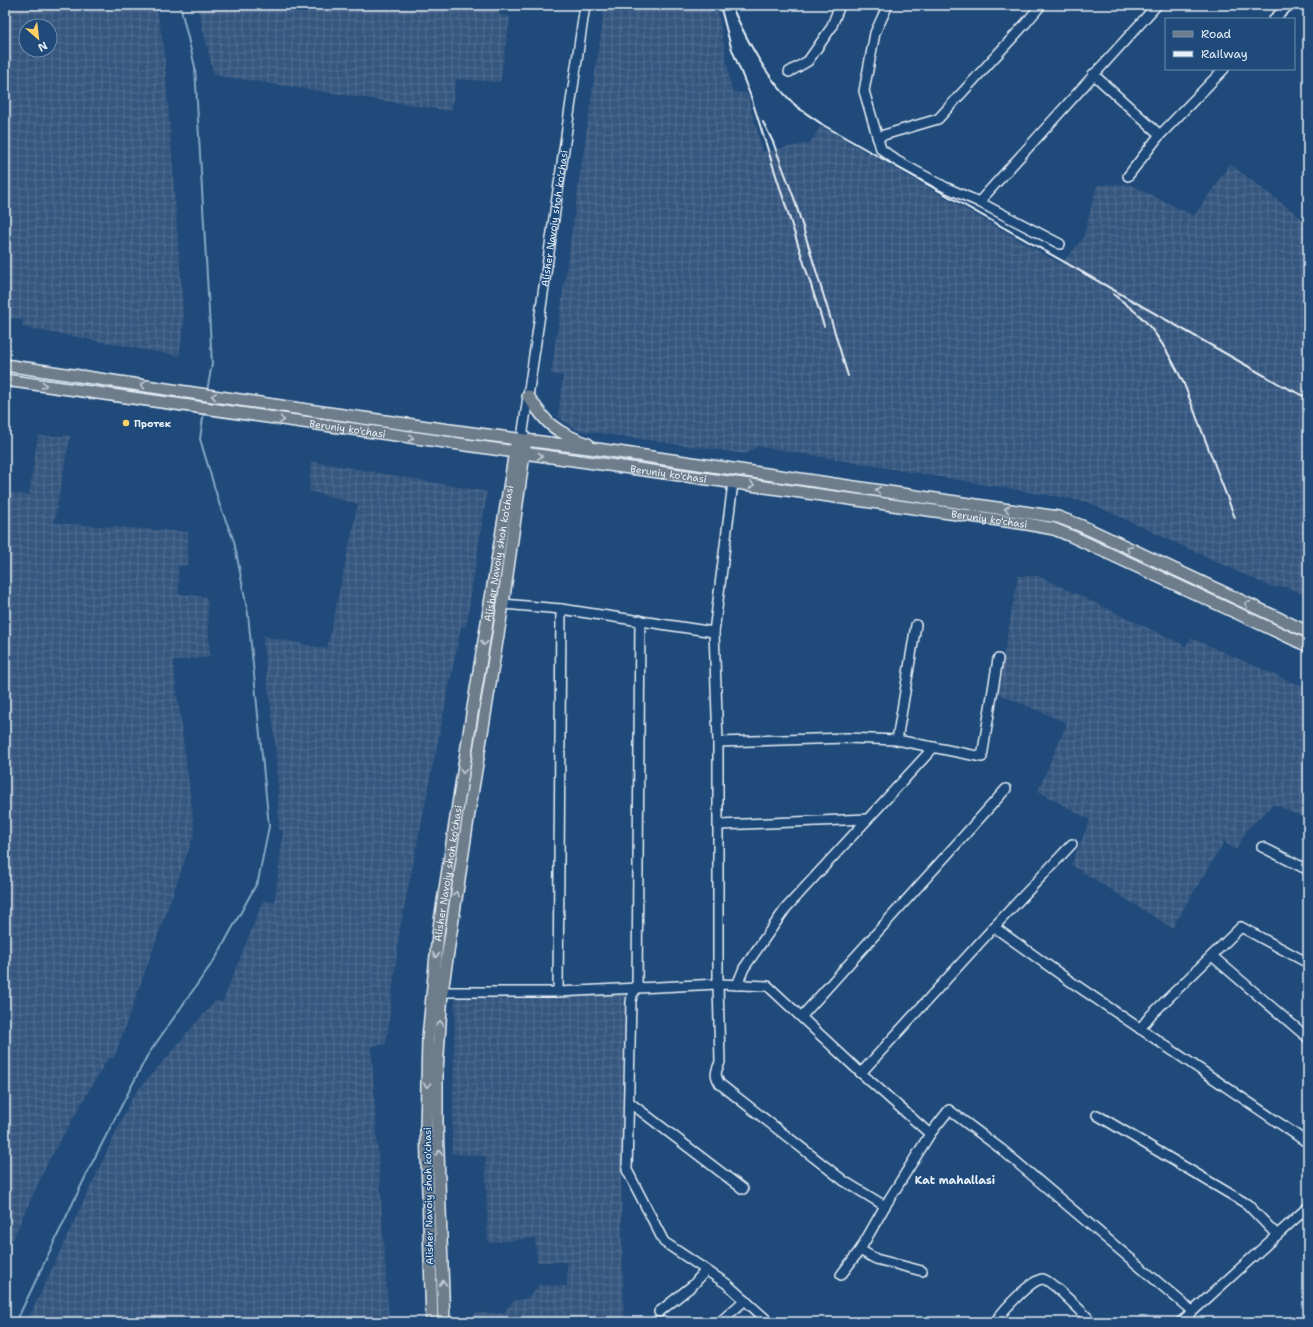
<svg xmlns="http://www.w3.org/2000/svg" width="1313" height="1327" font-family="'Shantell Sans',sans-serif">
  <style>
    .industrial { fill: url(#industrial-grid); fill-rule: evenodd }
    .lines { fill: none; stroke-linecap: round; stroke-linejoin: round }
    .stream { stroke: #87a8c5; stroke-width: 2 }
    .minor-casing { stroke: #e8f1f8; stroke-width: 12 }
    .major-casing { stroke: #e8f1f8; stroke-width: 14 }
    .minor { stroke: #1f4a7a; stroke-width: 9 }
    .major { stroke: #6d7d8c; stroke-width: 11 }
    .rail { stroke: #e8f1f8; stroke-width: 2 }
    .oneway { stroke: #c3ced8 }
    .poi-dot { fill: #ffd166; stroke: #1f4a7a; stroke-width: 1.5 }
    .labels { text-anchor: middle; stroke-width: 3; stroke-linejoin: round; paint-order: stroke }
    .street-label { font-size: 10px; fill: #e8f1f8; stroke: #1f4a7a }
    .poi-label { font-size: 10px; font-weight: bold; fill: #e8f1f8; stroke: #1f4a7a; text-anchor: start }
    .neighbourhood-label { font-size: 11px; font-weight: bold; fill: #e8f1f8; stroke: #1f4a7a }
  </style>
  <defs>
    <pattern id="industrial-grid" width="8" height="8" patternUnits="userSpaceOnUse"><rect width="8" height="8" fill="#36577f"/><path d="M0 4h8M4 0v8" fill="none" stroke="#537092"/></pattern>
  </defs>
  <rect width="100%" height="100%" fill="#1f4a7a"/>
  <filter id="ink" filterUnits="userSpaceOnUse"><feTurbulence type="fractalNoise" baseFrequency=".025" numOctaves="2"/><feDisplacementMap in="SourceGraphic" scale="8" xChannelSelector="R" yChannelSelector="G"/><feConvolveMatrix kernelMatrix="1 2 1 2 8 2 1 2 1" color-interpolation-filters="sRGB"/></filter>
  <g filter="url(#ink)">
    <g class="industrial">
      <path d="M 5,5 L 156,5 L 164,48 L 184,323 L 179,356 L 22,327 L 23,320 L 5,317 ZM 26,26 L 50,26 L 50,50 L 26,50 Z"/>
      <polygon points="197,5 501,5 499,15 510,17 500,82 456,79 451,111 214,75"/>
      <polygon points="605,5 717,5 732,92 747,93 763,152 810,143 821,126 1061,264 1083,239 1097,185 1129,184 1194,216 1230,164 1308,223 1308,597 1287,587 1271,587 1088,502 757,446 746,454 577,430 558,417 563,376 551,374"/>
      <polygon points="38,436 70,436 54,523 188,532 188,565 178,566 179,594 207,597 210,657 173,661 195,832 114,1058 108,1058 49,1160 5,1256 5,492 29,495"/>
      <polygon points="311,461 487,492 466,627 461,627 400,928 386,1044 371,1046 389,1322 27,1322 133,1096 216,1000 222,1003 263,901 275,902 283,831 279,829 277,757 263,644 263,636 327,649 358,504 309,491"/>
      <polygon points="1018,576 1038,576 1186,646 1191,638 1308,689 1308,820 1274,804 1247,829 1236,850 1224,842 1172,928 1071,865 1090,820 1038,791 1067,723 997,693"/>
      <polygon points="626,995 621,1183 624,1322 475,1322 475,1313 504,1313 513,1301 526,1299 537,1289 538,1285 567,1286 567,1262 537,1262 535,1238 488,1243 485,1156 452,1154 455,997"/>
    </g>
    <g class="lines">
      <g class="stream">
        <polyline points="180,5 195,67 212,364 207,391"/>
        <polyline points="16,1322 91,1165 147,1056 217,956 258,881 269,826 248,614 234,541 220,506 200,439 204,411"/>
      </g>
      <defs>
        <g id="minor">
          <polyline points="888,5 875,33 864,91 881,149 897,161 945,187 979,202 1060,244"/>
          <polyline points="1274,19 1289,5"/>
          <polyline points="789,72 808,61 831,28 840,5"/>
          <polyline points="1093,74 1160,135"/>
          <polyline points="877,137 938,119 1026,23 1041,5"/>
          <polyline points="1128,176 1158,137 1224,69"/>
          <polyline points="979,202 1157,5"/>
          <path id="s1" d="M 525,440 L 523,431 L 585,5"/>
          <path d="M 733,483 L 714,632 L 718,742 L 718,984 L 720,1062 C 716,1072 714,1074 720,1084 L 844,1181 L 885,1206"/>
          <polyline points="503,604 561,609 714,632"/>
          <polyline points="640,620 637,987 632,995 631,1002 627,1170 664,1242 727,1284 769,1322"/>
          <polyline points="897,740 916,625"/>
          <polyline points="718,742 847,738 897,740 982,757 998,659"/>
          <polyline points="719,825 867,819"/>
          <polyline points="1262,847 1308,870"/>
          <polyline points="994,927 1067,979 1282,1125 1308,1143"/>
          <polyline points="1212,956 1308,1038"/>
          <polyline points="737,985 744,968 786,908 934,747"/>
          <polyline points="442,992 558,992 718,984 768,986 861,1073 930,1134"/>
          <polyline points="558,992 561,609"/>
          <polyline points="802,1016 1006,789"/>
          <polyline points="1140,1029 1150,1016 1241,927 1308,963"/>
          <polyline points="861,1073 994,927 1072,844"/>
          <polyline points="629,1102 743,1189"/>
          <polyline points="1097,1115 1247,1204 1277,1235"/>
          <polyline points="860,1250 876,1259 922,1271"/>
          <polyline points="841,1275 860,1250 885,1206 930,1134 949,1110 1001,1149 1192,1311"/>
          <polyline points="659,1312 693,1285 706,1270"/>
          <polyline points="720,1322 745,1300"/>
          <path d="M 995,1322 C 1002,1312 1031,1279 1043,1279 C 1051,1280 1084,1314 1092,1322"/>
          <polyline points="1181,1322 1308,1207"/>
        </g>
        <g id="major">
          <path d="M 5,365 C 202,394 399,425 597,449 L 1058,517 L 1082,526 L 1308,632"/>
          <path id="s2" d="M 5,380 L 1027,524 L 1054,529 L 1071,536 L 1308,646"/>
          <path d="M 528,396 C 535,406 542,417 551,425 C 562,434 575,439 588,444"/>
          <path id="s3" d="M 432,1322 L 426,1128 L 428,1038 L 438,934 L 472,714 L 516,445"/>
          <polyline points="444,1322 437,1123 437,1071 442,992 469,813 503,604 525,447"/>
        </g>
      </defs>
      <use href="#minor" class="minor-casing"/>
      <use href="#major" class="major-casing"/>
      <use href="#minor" class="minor"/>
      <use href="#major" class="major"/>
      <g class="rail">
        <polyline points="720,5 731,47 751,97 824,326"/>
        <path d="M 731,5 C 747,40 765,76 793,103 C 802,112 814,118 823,125 L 1281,385 L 1308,398"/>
        <polyline points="763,122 773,142 794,198 848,376"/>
        <path d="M 1113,294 C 1123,302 1133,309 1142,318 C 1160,336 1173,361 1184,384 L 1235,518"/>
      </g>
    </g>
    <defs><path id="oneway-chevron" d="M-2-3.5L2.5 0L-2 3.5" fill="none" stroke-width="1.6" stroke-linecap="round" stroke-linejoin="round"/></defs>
    <g class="oneway">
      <use href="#oneway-chevron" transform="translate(44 385) rotate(8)"/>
      <use href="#oneway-chevron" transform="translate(143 385) rotate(-172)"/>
      <use href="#oneway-chevron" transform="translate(214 396) rotate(-171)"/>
      <use href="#oneway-chevron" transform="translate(282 420) rotate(8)"/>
      <use href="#oneway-chevron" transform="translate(411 438) rotate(8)"/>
      <use href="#oneway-chevron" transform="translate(540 456) rotate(8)"/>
      <use href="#oneway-chevron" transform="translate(752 485) rotate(8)"/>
      <use href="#oneway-chevron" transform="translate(878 490) rotate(-172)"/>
      <use href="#oneway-chevron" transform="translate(1007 509) rotate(-172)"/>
      <use href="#oneway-chevron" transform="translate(1129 549) rotate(-155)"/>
      <use href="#oneway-chevron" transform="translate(1247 604) rotate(-155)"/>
      <use href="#oneway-chevron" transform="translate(484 643) rotate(100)"/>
      <use href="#oneway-chevron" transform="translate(463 771) rotate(99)"/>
      <use href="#oneway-chevron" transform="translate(456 894) rotate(-81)"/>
      <use href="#oneway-chevron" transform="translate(436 955) rotate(96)"/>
      <use href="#oneway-chevron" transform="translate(440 1023) rotate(-87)"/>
      <use href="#oneway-chevron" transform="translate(427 1085) rotate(90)"/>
      <use href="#oneway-chevron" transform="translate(439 1153) rotate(-92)"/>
      <use href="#oneway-chevron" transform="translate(443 1283) rotate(-92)"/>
    </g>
  </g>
  <circle class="poi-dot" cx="126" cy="423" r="4"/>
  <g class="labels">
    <g class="street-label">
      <text dy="4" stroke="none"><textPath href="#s1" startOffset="224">Alisher Navoiy shoh ko'chasi</textPath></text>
      <text dy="4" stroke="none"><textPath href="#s2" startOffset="346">Beruniy ko'chasi</textPath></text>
      <text dy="4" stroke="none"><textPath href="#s2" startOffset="670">Beruniy ko'chasi</textPath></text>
      <text dy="4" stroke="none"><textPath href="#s2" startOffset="994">Beruniy ko'chasi</textPath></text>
      <text dy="4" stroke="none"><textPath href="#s3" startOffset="774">Alisher Navoiy shoh ko'chasi</textPath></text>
      <text dy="4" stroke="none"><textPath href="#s3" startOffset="450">Alisher Navoiy shoh ko'chasi</textPath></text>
      <text transform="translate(428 1196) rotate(-91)" y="4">Alisher Navoiy shoh ko'chasi</text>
    </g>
    <g class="poi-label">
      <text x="134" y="427">Протек</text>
    </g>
    <g class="neighbourhood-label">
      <text x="955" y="1184">Kat mahallasi</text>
    </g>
  </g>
  <rect width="1313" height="1327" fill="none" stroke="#1f4a7a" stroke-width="20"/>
  <rect x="10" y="10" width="1293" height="1307" fill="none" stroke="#e8f1f8" stroke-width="1.5" filter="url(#ink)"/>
  <rect x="1165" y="18" width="130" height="52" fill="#1f4a7a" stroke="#6f8dac"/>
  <rect x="1173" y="31" width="20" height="6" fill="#6d7d8c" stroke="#6f8dac"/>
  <text x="1201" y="38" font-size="12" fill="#e8f1f8">Road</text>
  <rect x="1173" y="51" width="20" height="6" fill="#e8f1f8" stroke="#6f8dac"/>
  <text x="1201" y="58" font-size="12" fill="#e8f1f8">Railway</text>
  <g transform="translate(38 38) rotate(152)"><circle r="19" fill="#1f4a7a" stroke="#6f8dac"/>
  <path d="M0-3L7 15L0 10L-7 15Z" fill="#ffd166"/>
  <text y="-6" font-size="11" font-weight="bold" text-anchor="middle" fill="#e8f1f8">N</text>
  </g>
</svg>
